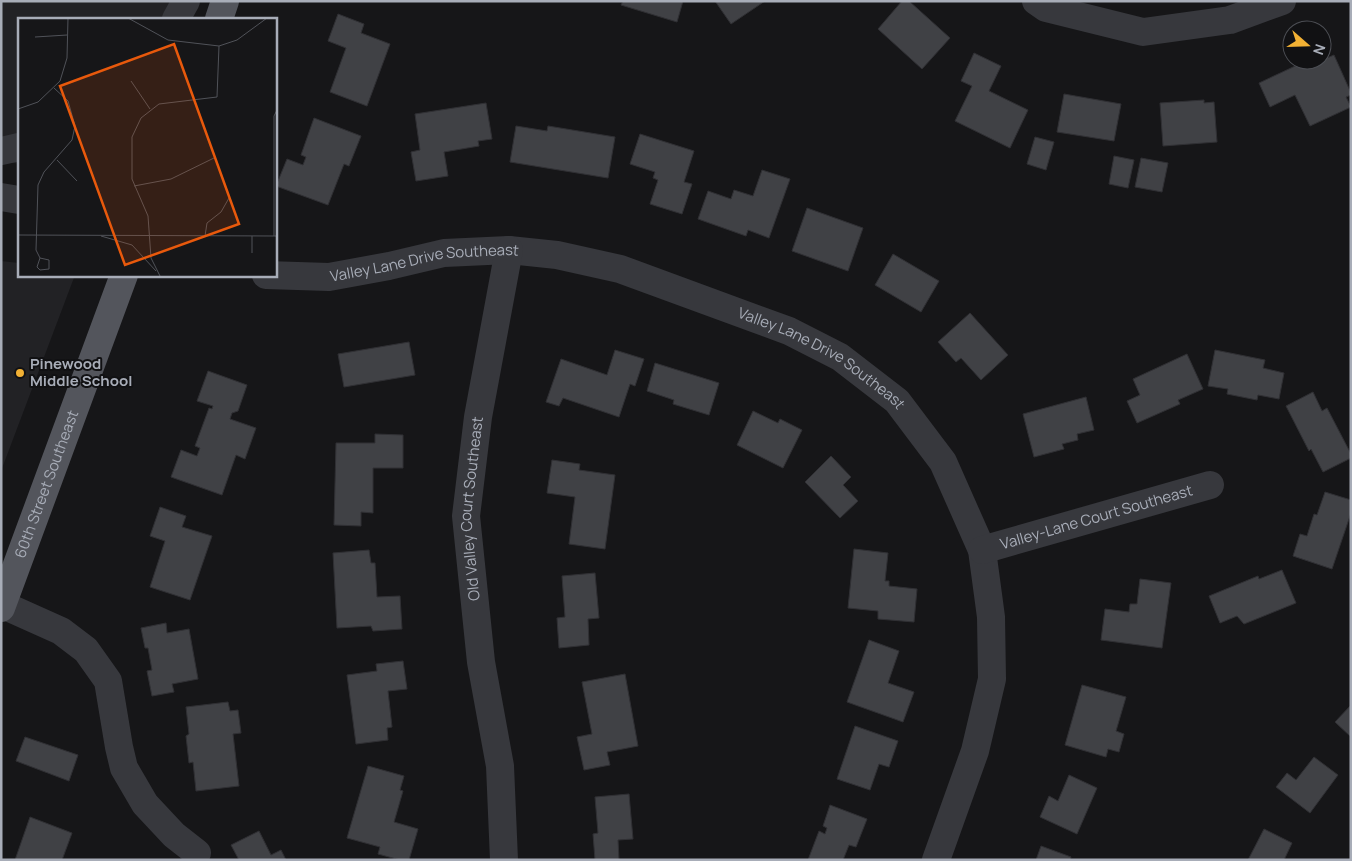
<svg xmlns="http://www.w3.org/2000/svg" width="1352" height="861" font-family="Manrope,sans-serif">
  <style>
    .built { fill: #222225 }
    .building { fill: #404145; stroke: #303034 }
    .lines { fill: none; stroke-linecap: round; stroke-linejoin: round }
    .minor { stroke: #37383d; stroke-width: 28 }
    .major { stroke: #53555c; stroke-width: 28 }
    .poi-dot { fill: #f2b134; stroke: #111113; stroke-width: 2 }
    .labels { text-anchor: middle; stroke-width: 4; stroke-linejoin: round; paint-order: stroke }
    .street-label { font-size: 15px; fill: #a8adb8; stroke: #111113 }
    .poi-label { font-size: 15px; font-weight: bold; fill: #a8adb8; stroke: #111113; text-anchor: start }
    .inset-road { fill: none; stroke: #505258; stroke-width: 1 }
    .view { fill: #e8590c; fill-opacity: 0.15; stroke: #e8590c; stroke-width: 2.5 }
    .inset-edge { fill: none; stroke: #a8adb8; stroke-width: 2.5 }
  </style>
  <rect width="100%" height="100%" fill="#161618"/>
  <g class="built">
    <polygon points="1,1 176,1 170,19 19,19 19,164 1,160"/>
    <polygon points="1,261 19,263 19,275 75,275 1,471"/>
  </g>
  <g class="building">
    <polygon points="623,1 683,1 677,22 621,5"/>
    <polygon points="715,1 765,1 731,24"/>
    <polygon points="902,1 909,1 950,38 922,69 878,29"/>
    <polygon points="338,14 364,24 361,33 390,44 367,106 330,92 346,48 328,41"/>
    <polygon points="974,53 1001,66 989,91 1028,110 1010,148 955,121 972,86 961,81"/>
    <polygon points="1324,53 1327,58 1334,55 1351,93 1351,95 1346,97 1351,107 1310,126 1295,95 1270,107 1259,83 1308,60 1322,60 1322,54"/>
    <polygon points="1064,94 1121,104 1114,141 1057,132"/>
    <polygon points="1204,100 1204,103 1214,102 1217,142 1163,146 1160,103"/>
    <polygon points="486,103 492,139 478,141 479,146 444,152 448,176 416,181 411,152 420,150 415,114"/>
    <polygon points="314,118 361,136 349,166 344,164 328,205 276,186 287,159 303,165 306,157 301,155"/>
    <polygon points="516,126 547,131 548,126 615,137 608,178 510,162"/>
    <polygon points="640,134 694,151 684,182 692,184 682,214 650,204 658,180 653,178 655,172 630,164"/>
    <polygon points="1035,137 1054,142 1046,170 1027,164"/>
    <polygon points="1114,156 1134,160 1128,188 1109,184"/>
    <polygon points="1141,158 1168,163 1162,192 1135,187"/>
    <polygon points="762,170 790,179 769,238 748,230 746,236 698,219 708,191 731,199 734,190 753,196"/>
    <polygon points="807,208 863,228 848,271 792,251"/>
    <polygon points="893,254 939,281 921,312 875,285"/>
    <polygon points="970,313 1008,355 981,380 961,358 956,362 938,342"/>
    <polygon points="409,342 415,375 344,387 338,354"/>
    <polygon points="615,350 644,359 635,386 630,384 619,417 563,398 559,406 546,402 561,359 607,375"/>
    <polygon points="1215,350 1265,360 1263,368 1284,373 1279,399 1258,395 1257,400 1227,394 1228,389 1208,386"/>
    <polygon points="1187,354 1203,389 1178,400 1180,404 1137,423 1127,401 1140,395 1133,379"/>
    <polygon points="655,363 719,383 709,415 673,404 674,400 647,391"/>
    <polygon points="208,371 247,385 238,411 232,413 230,419 256,428 245,459 236,455 222,495 171,477 181,450 197,456 200,448 195,446 209,408 212,409 213,406 197,401"/>
    <polygon points="1313,392 1322,411 1327,408 1351,454 1351,458 1323,472 1311,449 1309,451 1286,406"/>
    <polygon points="1086,397 1094,430 1077,434 1078,440 1062,444 1064,449 1034,457 1023,414"/>
    <polygon points="753,411 778,423 780,419 802,430 783,468 737,445"/>
    <polygon points="375,434 403,435 403,468 373,468 373,513 361,512 361,526 334,525 336,443 375,443"/>
    <polygon points="831,456 851,477 843,485 858,501 840,518 805,482"/>
    <polygon points="552,460 580,464 579,470 615,475 605,549 569,544 575,497 547,493"/>
    <polygon points="1325,492 1351,500 1351,513 1332,569 1293,556 1300,534 1307,536 1314,514 1317,515"/>
    <polygon points="160,507 186,516 182,527 212,536 190,600 150,587 165,541 150,536"/>
    <polygon points="854,549 888,553 885,581 889,581 889,586 917,589 914,622 878,619 878,611 848,608"/>
    <polygon points="369,550 371,563 375,563 377,597 400,596 402,629 373,631 371,626 337,628 333,553"/>
    <polygon points="1282,570 1296,603 1244,624 1237,616 1220,623 1209,596 1258,576 1259,579"/>
    <polygon points="595,573 599,618 588,619 589,645 559,648 557,618 565,617 562,576"/>
    <polygon points="1140,579 1171,583 1162,648 1101,640 1105,609 1129,612 1130,604 1137,604"/>
    <polygon points="166,623 167,633 189,629 198,679 172,684 174,692 152,696 147,671 152,670 148,648 145,648 141,628"/>
    <polygon points="869,640 899,651 888,683 914,692 903,722 847,702"/>
    <polygon points="403,661 407,689 388,691 392,727 387,728 388,740 356,744 347,675 377,671 376,664"/>
    <polygon points="625,674 638,746 607,752 610,765 584,770 577,737 592,734 582,682"/>
    <polygon points="1082,685 1126,697 1116,731 1124,734 1119,752 1108,749 1106,757 1065,745"/>
    <polygon points="228,702 230,711 238,710 241,733 233,734 239,786 196,791 193,762 189,763 186,736 189,734 186,707"/>
    <polygon points="1351,705 1351,737 1335,722"/>
    <polygon points="855,726 898,741 889,767 879,764 870,790 837,779"/>
    <polygon points="25,737 78,755 69,781 16,761"/>
    <polygon points="1314,757 1338,775 1310,813 1276,787 1287,773 1296,780"/>
    <polygon points="368,766 404,776 400,790 403,791 394,822 418,829 409,860 400,860 378,854 380,847 347,838"/>
    <polygon points="1069,775 1097,788 1077,834 1040,817 1049,796 1058,801"/>
    <polygon points="629,794 633,839 618,840 619,860 595,860 593,834 598,833 595,797"/>
    <polygon points="830,805 867,819 856,847 849,845 843,860 808,860 819,831 825,834 827,828 823,826"/>
    <polygon points="30,817 72,833 62,860 15,860"/>
    <polygon points="1264,829 1292,843 1284,860 1248,860"/>
    <polygon points="259,831 271,855 281,850 286,860 239,860 231,845"/>
    <polygon points="1041,846 1071,857 1070,860 1036,860"/>
  </g>
  <g class="lines">
    <g class="minor">
      <polyline points="1036,1 1046,8 1143,32 1230,20 1282,1"/>
      <polyline points="176,19 186,1"/>
      <polyline points="1,151 19,147"/>
      <polyline points="1,197 19,200"/>
      <path id="s1" d="M 266,275 L 329,277 L 389,266 L 444,253 L 509,250 L 557,255 L 620,269 L 789,331 L 840,357 L 897,401 L 943,462 L 982,550 L 991,617 L 992,679 L 975,751 L 936,860"/>
      <path id="s2" d="M 982,550 L 1210,485"/>
      <polyline points="3,605 61,631 86,650 108,681 119,747 124,768 145,804 174,835 197,853"/>
      <path id="s3" d="M 504,860 L 500,766 L 481,662 L 466,516 L 478,417 L 509,250"/>
    </g>
    <g class="major">
      <polyline points="219,19 225,1"/>
      <path id="s4" d="M 1,608 L 124,275"/>
    </g>
  </g>
  <circle class="poi-dot" cx="20" cy="373" r="5"/>
  <g class="labels">
    <g class="street-label">
      <text dy="5" stroke="none"><textPath href="#s1" startOffset="160">Valley Lane Drive Southeast</textPath></text>
      <text dy="5" stroke="none"><textPath href="#s1" startOffset="580">Valley Lane Drive Southeast</textPath></text>
      <text dy="5" stroke="none"><textPath href="#s4" startOffset="132">60th Street Southeast</textPath></text>
      <text dy="5" stroke="none"><textPath href="#s3" startOffset="354">Old Valley Court Southeast</textPath></text>
      <text dy="5" stroke="none"><textPath href="#s2" startOffset="119">Valley-Lane Court Southeast</textPath></text>
    </g>
    <g class="poi-label">
      <text x="30" y="369">Pinewood<tspan x="30" dy="17">Middle School</tspan></text>
    </g>
  </g>
  <g transform="translate(18 18)">
    <rect width="259" height="259" fill="#161618"/>
    <path class="inset-road" d="M 110,0 L 150,22 L 201,28 L 219,22 L 249,0M 17,19 L 49,17M 113,63 L 132,91M 0,91 L 20,84 L 42,63 L 49,40 L 50,0M 39,142 L 59,163M 116,168 L 153,161 L 198,139M 0,217 L 259,218M 83,218 L 114,227 L 138,253M 187,218 L 189,205 L 203,194 L 211,180M 256,218 L 256,98 L 259,92M 234,235 L 234,218M 22,240 L 19,249 L 22,252 L 31,251 L 31,242 L 22,240 L 18,232 L 20,167 L 26,154 L 54,122 L 57,108 L 50,83 L 36,70M 142,258 L 133,240 L 130,198 L 114,161 L 114,119 L 123,100 L 141,86 L 199,79 L 201,28"/>
    <path class="view" d="M 156,26 L 221,206 L 107,247 L 42,68 Z"/>
    <rect width="259" height="259" class="inset-edge"/>
  </g>
  <rect width="1352" height="861" fill="none" stroke="#a8adb8" stroke-width="5"/>
  <g transform="translate(1307 45) rotate(110)"><circle r="24" fill="#111113" stroke="#4d4f55"/>
  <path d="M0-4L9 19L0 12L-9 19Z" fill="#f2b134"/>
  <text y="-8" font-size="14" font-weight="bold" text-anchor="middle" fill="#a8adb8">N</text>
  </g>
</svg>
